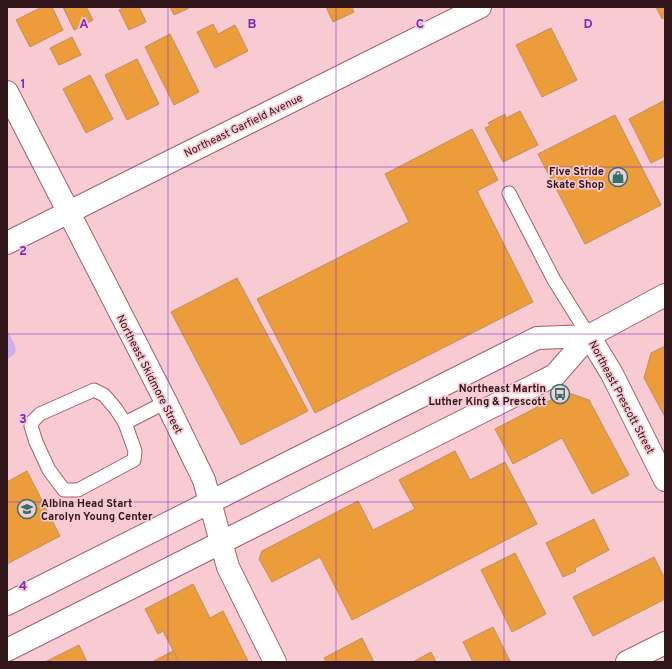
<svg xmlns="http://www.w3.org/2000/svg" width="672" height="669" font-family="Overpass,sans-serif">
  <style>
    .green { fill: #ceb0ed }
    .building { fill: #ed9c3b; stroke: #c0905d }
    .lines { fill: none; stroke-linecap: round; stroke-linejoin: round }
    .service-casing { stroke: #a3606e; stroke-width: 15 }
    .minor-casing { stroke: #a3606e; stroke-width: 24 }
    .tertiary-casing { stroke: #a3606e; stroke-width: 24 }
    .primary-casing { stroke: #a3606e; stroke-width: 24 }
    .service { stroke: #fff; stroke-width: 13 }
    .minor { stroke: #fff; stroke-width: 22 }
    .tertiary { stroke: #fff; stroke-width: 22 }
    .primary { stroke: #fff; stroke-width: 22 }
    .grid { fill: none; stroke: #7b2cbf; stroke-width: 1; stroke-opacity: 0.55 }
    .labels { text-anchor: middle; stroke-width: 3.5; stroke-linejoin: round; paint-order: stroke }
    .street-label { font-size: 11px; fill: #30151b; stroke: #f8cad2 }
    .poi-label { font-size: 11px; font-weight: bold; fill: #30151b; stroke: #f8cad2; text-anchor: end }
    .grid-label { font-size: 13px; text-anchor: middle; font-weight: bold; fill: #7b2cbf; stroke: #f8cad2; stroke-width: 3.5; stroke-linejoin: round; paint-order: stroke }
  </style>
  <rect width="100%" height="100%" fill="#f8cad2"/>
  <path class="green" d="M 7,332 L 9,333 C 14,344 22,353 7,359 Z"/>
  <g class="building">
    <polygon points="42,7 52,7 63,30 30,47 16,20"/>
    <polygon points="63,7 86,7 93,20 74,30"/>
    <polygon points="125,7 139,7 146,22 129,30 119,10"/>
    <polygon points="170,7 189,7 189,8 174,15"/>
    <polygon points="326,7 352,7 354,12 333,22"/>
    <polygon points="656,7 665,7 665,17 662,19"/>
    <polygon points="213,24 218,34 235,25 248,51 215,68 197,32"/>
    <polygon points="551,28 577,80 542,97 516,45"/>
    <polygon points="170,34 199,92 174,105 145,47"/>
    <polygon points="72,37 81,55 59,65 50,48"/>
    <polygon points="137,59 159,104 127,120 105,75"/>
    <polygon points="90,75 113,119 86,133 63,89"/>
    <polygon points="665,100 665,156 651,163 629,119"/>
    <polygon points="520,111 538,145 503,162 485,128 490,126 488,123 505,114 506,118"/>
    <polygon points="615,115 661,205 585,244 538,154"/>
    <polygon points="472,129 498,180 477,191 533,302 315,413 257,299 409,222 385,174"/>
    <polygon points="237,278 308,411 241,445 171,312"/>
    <polygon points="665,346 665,417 644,378 651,353"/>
    <polygon points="566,392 589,400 629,475 592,494 562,438 513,464 495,429"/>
    <polygon points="455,451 470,480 505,462 537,524 352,620 320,557 272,582 259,559 262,551 358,501 373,530 415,509 399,480"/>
    <polygon points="27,471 60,536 7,564 7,482"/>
    <polygon points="594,519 609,550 575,568 576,571 563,577 546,543"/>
    <polygon points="515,553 546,614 512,632 481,570"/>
    <polygon points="654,557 665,579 665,599 593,636 573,597"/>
    <polygon points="193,584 210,618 223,611 248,661 179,662 163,631 158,634 145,609"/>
    <polygon points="493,627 510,661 473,662 463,642"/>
    <polygon points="362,638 374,662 326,662 324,658"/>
    <polygon points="79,645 87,662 45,662"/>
    <polygon points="173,651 179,662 152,662"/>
    <polygon points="431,652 436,662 413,662"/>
  </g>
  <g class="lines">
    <defs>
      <g id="service">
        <polyline points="509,193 554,280 589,336"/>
        <polygon points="94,390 104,395 116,409 125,423 135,451 134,460 78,490 64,490 49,470 36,442 31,426 33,421 40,414"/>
        <polyline points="125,423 166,402"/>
      </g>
      <g id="minor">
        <polyline points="7,243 480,7"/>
        <polyline points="221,542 228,567 275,662"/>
        <polyline points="627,662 665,643"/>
      </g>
      <g id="tertiary">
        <polyline points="7,92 166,402 204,480 221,542"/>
        <polyline points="589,336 612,374 665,480"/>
      </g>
      <g id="primary">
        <polyline points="7,604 537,338 589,336"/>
        <polyline points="7,650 555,375 589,336 665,295"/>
      </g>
    </defs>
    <use href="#service" class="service-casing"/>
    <use href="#minor" class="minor-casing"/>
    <use href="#tertiary" class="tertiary-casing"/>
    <use href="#primary" class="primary-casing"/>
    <use href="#service" class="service"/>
    <use href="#minor" class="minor"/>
    <use href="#tertiary" class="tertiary"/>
    <use href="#primary" class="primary"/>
  </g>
  <path class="grid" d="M 168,7 L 168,662M 336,7 L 336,662M 504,7 L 504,662M 7,167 L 665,167M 7,334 L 665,334M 7,502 L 665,502"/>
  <defs>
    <symbol id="shop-ring" viewBox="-11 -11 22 22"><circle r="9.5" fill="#f8cad2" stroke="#2c746e" stroke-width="1.5"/><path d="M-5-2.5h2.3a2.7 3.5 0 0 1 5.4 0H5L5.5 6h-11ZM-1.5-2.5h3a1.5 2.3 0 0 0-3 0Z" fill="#2c746e"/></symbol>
    <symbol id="bus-ring" viewBox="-11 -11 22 22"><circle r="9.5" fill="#f8cad2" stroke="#2c746e" stroke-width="1.5"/><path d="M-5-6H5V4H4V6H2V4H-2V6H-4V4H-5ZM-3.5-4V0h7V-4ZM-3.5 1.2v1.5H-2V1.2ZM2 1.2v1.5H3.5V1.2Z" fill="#2c746e"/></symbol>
    <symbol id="school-ring" viewBox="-11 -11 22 22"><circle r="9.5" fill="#f8cad2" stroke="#2c746e" stroke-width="1.5"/><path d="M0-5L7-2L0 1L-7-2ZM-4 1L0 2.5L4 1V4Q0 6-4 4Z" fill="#2c746e"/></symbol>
  </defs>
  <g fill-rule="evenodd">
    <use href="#shop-ring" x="607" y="166" width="22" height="22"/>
    <use href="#bus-ring" x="549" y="383" width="22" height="22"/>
    <use href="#school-ring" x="16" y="498" width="22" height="22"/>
  </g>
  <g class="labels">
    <g class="street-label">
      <text transform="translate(243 125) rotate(-26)" y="4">Northeast Garfield Avenue</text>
      <text transform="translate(150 374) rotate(63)" y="4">Northeast Skidmore Street</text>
      <text transform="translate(622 397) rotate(62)" y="4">Northeast Prescott Street</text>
    </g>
    <g class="poi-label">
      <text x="604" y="175">Five Stride<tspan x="604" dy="13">Skate Shop</tspan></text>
      <text x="546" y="392">Northeast Martin<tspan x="546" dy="13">Luther King &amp; Prescott</tspan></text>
      <text x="41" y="507" text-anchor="start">Albina Head Start<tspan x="41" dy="13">Carolyn Young Center</tspan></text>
    </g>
  </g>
  <g class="grid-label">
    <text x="84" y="28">A</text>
    <text x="252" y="28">B</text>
    <text x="420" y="28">C</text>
    <text x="588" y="28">D</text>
    <text x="23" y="88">1</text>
    <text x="23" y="255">2</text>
    <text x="23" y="423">3</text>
    <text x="23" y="590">4</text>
  </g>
  <rect width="672" height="669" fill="none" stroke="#30151b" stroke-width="16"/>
</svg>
